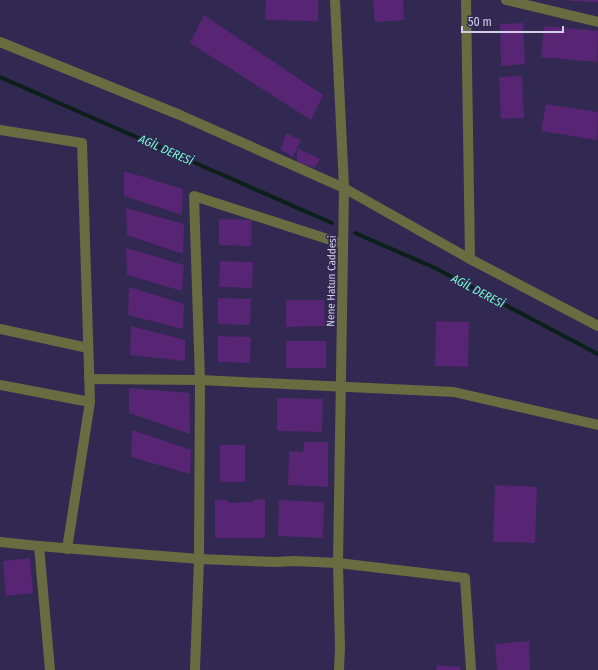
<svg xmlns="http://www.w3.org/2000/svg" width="598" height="670" font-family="'Fira Sans Condensed',sans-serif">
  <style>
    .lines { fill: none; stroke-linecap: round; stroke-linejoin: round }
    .stream { stroke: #0d1f19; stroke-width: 4 }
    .building { fill: #582474 }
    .minor { stroke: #696b41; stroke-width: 10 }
    .labels { text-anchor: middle; stroke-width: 3.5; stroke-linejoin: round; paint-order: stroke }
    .street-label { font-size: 11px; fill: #d2cfe9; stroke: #312951 }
    .water-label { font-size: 12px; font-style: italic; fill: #75fdd5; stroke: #312951 }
  </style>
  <rect width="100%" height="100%" fill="#312951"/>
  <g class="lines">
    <g class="stream">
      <polyline points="0,77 332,223"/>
      <polyline points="355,233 433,267 598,354"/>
    </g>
  </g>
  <g class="building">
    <polygon points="266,0 318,0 318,21 265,20"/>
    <polygon points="373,0 403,0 404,20 375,22"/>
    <polygon points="570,0 598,0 598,2 570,1"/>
    <polygon points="204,15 323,95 311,120 190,43"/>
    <polygon points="523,23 525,64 501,66 500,24"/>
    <polygon points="544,26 598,31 597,62 541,57"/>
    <polygon points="522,76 524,118 501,119 499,77"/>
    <polygon points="546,104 598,112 597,140 541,131"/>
    <polygon points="286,133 301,140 297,148 320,159 315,168 297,162 297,148 293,157 281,150"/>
    <polygon points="124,171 183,189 182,215 124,196"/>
    <polygon points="126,208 184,224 183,254 127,235"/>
    <polygon points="219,219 252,220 251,246 219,245"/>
    <polygon points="126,248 184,265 182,291 127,275"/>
    <polygon points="220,261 253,262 252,288 219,287"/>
    <polygon points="129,287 184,304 183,329 128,315"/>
    <polygon points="218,298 251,299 250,325 218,324"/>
    <polygon points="286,300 324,300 325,326 286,327"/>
    <polygon points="436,321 469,322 468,367 435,366"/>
    <polygon points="131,326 185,340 185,361 130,355"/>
    <polygon points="218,336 251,337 250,363 218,362"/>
    <rect x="286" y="341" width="40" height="27"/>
    <polygon points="129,388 189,393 190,434 129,413"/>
    <polygon points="277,398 323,399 322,432 277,431"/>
    <polygon points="132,430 191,450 190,474 131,457"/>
    <polygon points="304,442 328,442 328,487 288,485 289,451 303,452"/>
    <rect x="220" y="445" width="25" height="37"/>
    <polygon points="495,485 537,487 535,543 493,542"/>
    <polygon points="265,499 265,538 215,538 215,500 227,500 229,503 253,502 254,500"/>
    <polygon points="279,500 324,502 323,538 278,536"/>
    <polygon points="30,558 33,593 6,596 3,561"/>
    <polygon points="529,641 530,670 497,670 495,644"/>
    <polygon points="437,665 460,667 460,670 436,670"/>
  </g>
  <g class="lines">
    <g class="minor">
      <polyline points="335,0 344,188 338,563 340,648 339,670"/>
      <polyline points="466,0 470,259"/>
      <polyline points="506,0 598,22"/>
      <polyline points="0,42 180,115 344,188 470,259 598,326"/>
      <polyline points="0,130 82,143 90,402 67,549"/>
      <polyline points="0,329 88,348"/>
      <polyline points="89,379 200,380 454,392 598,425"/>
      <polyline points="0,385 90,402"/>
      <polyline points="0,542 39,546 199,559 275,562 294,561 338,563 465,578 471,670"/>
      <polyline points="39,546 50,670"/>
      <polyline points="195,670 199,559 200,380 194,196 343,244"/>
    </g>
  </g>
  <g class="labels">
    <g class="street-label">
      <text transform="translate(331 281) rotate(-89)" y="4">Nene Hatun Caddesi</text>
    </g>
    <g class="water-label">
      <text transform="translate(166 150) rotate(24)" y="4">AGİL DERESİ</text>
      <text transform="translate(478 291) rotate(28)" y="4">AGİL DERESİ</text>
    </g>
  </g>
  <path d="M462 26v6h101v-6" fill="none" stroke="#d2cfe9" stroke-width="2"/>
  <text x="468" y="26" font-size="12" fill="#d2cfe9" stroke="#312951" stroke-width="3" paint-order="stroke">50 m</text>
</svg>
